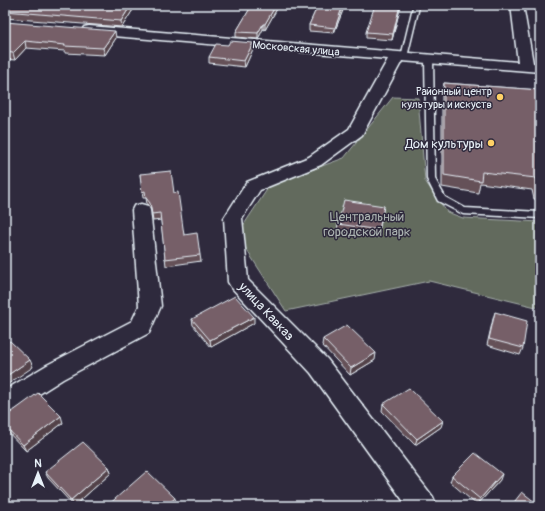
<svg xmlns="http://www.w3.org/2000/svg" width="545" height="511" font-family="Pangolin,sans-serif">
  <style>
    .green { fill: #626a5d; stroke: #a5aeaa }
    .lines { fill: none; stroke-linecap: round; stroke-linejoin: round }
    .lane-casing { stroke: #e8f1f8; stroke-width: 3 }
    .street-casing { stroke: #e8f1f8; stroke-width: 3 }
    .lane { fill: #2f2a3d; fill-rule: evenodd }
    .street { fill: #2f2a3d; fill-rule: evenodd }
    .wall { fill: #655159; stroke: #e8f1f8 }
    .shaded-wall { fill: #534249; stroke: #e8f1f8 }
    .building { fill: #765e68; stroke: #e8f1f8 }
    .poi-dot { fill: #ffd166; stroke: #2f2a3d; stroke-width: 1.5 }
    .labels { text-anchor: middle; stroke-width: 3; stroke-linejoin: round; paint-order: stroke }
    .far-street-label { font-size: 11px; fill: #e8f1f8; stroke: #2f2a3d }
    .far-poi-label { font-size: 11px; fill: #e8f1f8; stroke: #2f2a3d; text-anchor: end }
    .poi-label { font-size: 13px; fill: #e8f1f8; stroke: #2f2a3d; text-anchor: end }
    .park-label { font-size: 13px; fill: #acb4b2; stroke: #2f2a3d }
    .street-label { font-size: 13px; fill: #e8f1f8; stroke: #2f2a3d }
  </style>
  <rect width="100%" height="100%" fill="#2f2a3d"/>
  <filter id="ink" filterUnits="userSpaceOnUse"><feTurbulence type="fractalNoise" baseFrequency=".025" numOctaves="2"/><feDisplacementMap in="SourceGraphic" scale="8" xChannelSelector="R" yChannelSelector="G"/><feConvolveMatrix kernelMatrix="1 2 1 2 8 2 1 2 1" color-interpolation-filters="sRGB"/></filter>
  <g filter="url(#ink)">
    <polygon class="green" points="393,97 418,98 425,181 447,212 463,218 540,222 540,308 429,281 286,311 237,235 270,185 344,158"/>
    <g class="lines">
      <defs>
        <g id="lane">
          <polygon points="412,5 418,5 419,7 407,57 404,59 401,57 413,7"/>
          <polygon points="429,57 433,59 435,179 445,197 465,208 540,212 540,218 463,214 438,201 427,179 425,59"/>
        </g>
        <g id="street">
          <polygon points="511,5 523,5 533,63 540,64 540,72 402,61 362,135 321,165 260,190 242,218 248,280 327,359 433,497 437,506 407,506 311,373 231,287 228,282 224,218 247,182 309,157 349,129 388,59 89,34 84,33 82,30 84,27 89,26 518,62"/>
          <polygon points="141,204 148,206 150,210 161,306 149,333 63,379 14,410 5,413 5,390 47,365 132,321 139,306 132,210 134,206"/>
        </g>
      </defs>
      <use href="#lane" class="lane-casing"/>
      <use href="#street" class="street-casing"/>
      <use href="#lane" class="lane"/>
      <use href="#street" class="street"/>
    </g>
    <g class="wall">
      <polygon points="5,5 134,8 122,27 5,18"/>
      <polygon points="251,5 279,5 265,30 263,29 258,39 236,37 236,32 251,7"/>
      <polygon points="318,5 345,5 334,33 309,31 309,25"/>
      <polygon points="401,5 392,40 366,38 366,32"/>
      <polygon points="538,5 540,5 540,14"/>
      <polygon points="5,22 116,38 105,55 65,53 65,51 26,48 15,60 5,59"/>
      <polygon points="228,45 253,49 245,67 209,63 209,57"/>
      <polygon points="444,83 540,90 540,200 534,199 532,190 480,183 478,193 442,187 442,94"/>
      <polygon points="140,174 174,193 184,235 200,255 201,261 166,266 161,220 153,221 151,209 147,204 146,198 143,198"/>
      <polygon points="384,206 378,237 337,231 338,224"/>
      <polygon points="495,312 523,348 520,355 487,345 493,319"/>
      <polygon points="192,319 254,323 211,347 193,325"/>
      <polygon points="323,339 375,360 350,375 322,345"/>
      <polygon points="383,404 441,427 415,445 382,411"/>
      <polygon points="5,417 63,423 26,451 5,429"/>
      <polygon points="109,467 111,473 74,506 48,478 45,472"/>
      <polygon points="452,476 500,480 477,505 450,482"/>
    </g>
    <g class="shaded-wall">
      <polygon points="131,5 134,5 134,8 122,27 121,21"/>
      <polygon points="276,5 279,5 265,30 265,24"/>
      <polygon points="343,5 345,5 334,33 335,28"/>
      <polygon points="400,5 401,5 392,40 393,34"/>
      <polygon points="263,24 263,29 258,39 258,33"/>
      <polygon points="115,31 116,38 105,55 103,48"/>
      <polygon points="25,41 26,48 15,60 13,53"/>
      <polygon points="253,43 253,49 245,67 244,61"/>
      <polygon points="254,317 254,323 211,347 210,340"/>
      <polygon points="376,353 375,360 350,375 351,368"/>
      <polygon points="30,360 33,367 5,386 5,377"/>
      <polygon points="61,416 63,423 26,451 23,445"/>
      <polygon points="443,421 441,427 415,445 417,439"/>
      <polygon points="109,467 111,473 74,506 71,500"/>
      <polygon points="502,474 500,480 477,505 480,499"/>
      <polygon points="175,498 176,504 174,506 166,506"/>
    </g>
    <g class="building">
      <polygon points="5,5 131,5 121,21 5,11"/>
      <polygon points="252,5 276,5 265,24 263,24 258,33 236,32"/>
      <polygon points="318,5 343,5 335,28 309,25"/>
      <polygon points="375,5 400,5 393,34 366,32"/>
      <polygon points="5,22 115,31 103,48 64,46 65,45 25,41 13,53 5,52"/>
      <polygon points="230,41 253,43 244,61 209,57 216,44 228,45"/>
      <polygon points="444,83 540,90 540,188 538,187 536,178 482,172 481,181 444,175"/>
      <polygon points="171,171 174,193 178,192 184,235 197,233 200,255 165,259 160,213 152,214 150,203 146,198 145,191 142,192 140,174"/>
      <polygon points="344,200 384,206 379,230 338,224"/>
      <polygon points="235,296 254,317 210,340 192,319"/>
      <polygon points="495,312 527,321 523,348 489,339"/>
      <polygon points="347,325 376,353 351,368 323,339"/>
      <polygon points="10,341 30,360 5,377 5,344"/>
      <polygon points="409,388 443,421 417,439 383,404"/>
      <polygon points="38,393 61,416 23,445 5,426 5,417"/>
      <polygon points="83,442 109,467 71,500 45,472"/>
      <polygon points="475,453 502,474 480,499 452,476"/>
      <polygon points="147,471 175,498 166,506 107,506"/>
      <polygon points="522,492 540,506 511,506"/>
    </g>
  </g>
  <g class="poi-dot">
    <circle cx="500" cy="97" r="4"/>
    <circle cx="491" cy="143" r="4"/>
  </g>
  <g class="labels">
    <g class="far-street-label">
      <text transform="translate(296 48) rotate(5)" y="4">Московская улица</text>
    </g>
    <g class="far-poi-label">
      <text x="492" y="95">Районный центр<tspan x="492" dy="13">культуры и искуств</tspan></text>
    </g>
    <g class="poi-label">
      <text x="483" y="148">Дом культуры</text>
    </g>
    <g class="park-label">
      <text x="367" y="221">Центральный<tspan x="367" dy="15">городской парк</tspan></text>
    </g>
    <g class="street-label">
      <text transform="translate(267 311) rotate(47)" y="5">улица Кавказ</text>
    </g>
  </g>
  <rect width="545" height="511" fill="none" stroke="#2f2a3d" stroke-width="20"/>
  <rect x="10" y="10" width="525" height="491" fill="none" stroke="#e8f1f8" stroke-width="1.5" filter="url(#ink)"/>
  <g transform="translate(38 473)" stroke="#2f2a3d" stroke-width="3" paint-order="stroke">
  <path d="M0-3L7 15L0 10L-7 15Z" fill="#e8f1f8"/>
  <text y="-6" font-size="11" font-weight="bold" text-anchor="middle" fill="#e8f1f8">N</text>
  </g>
</svg>
